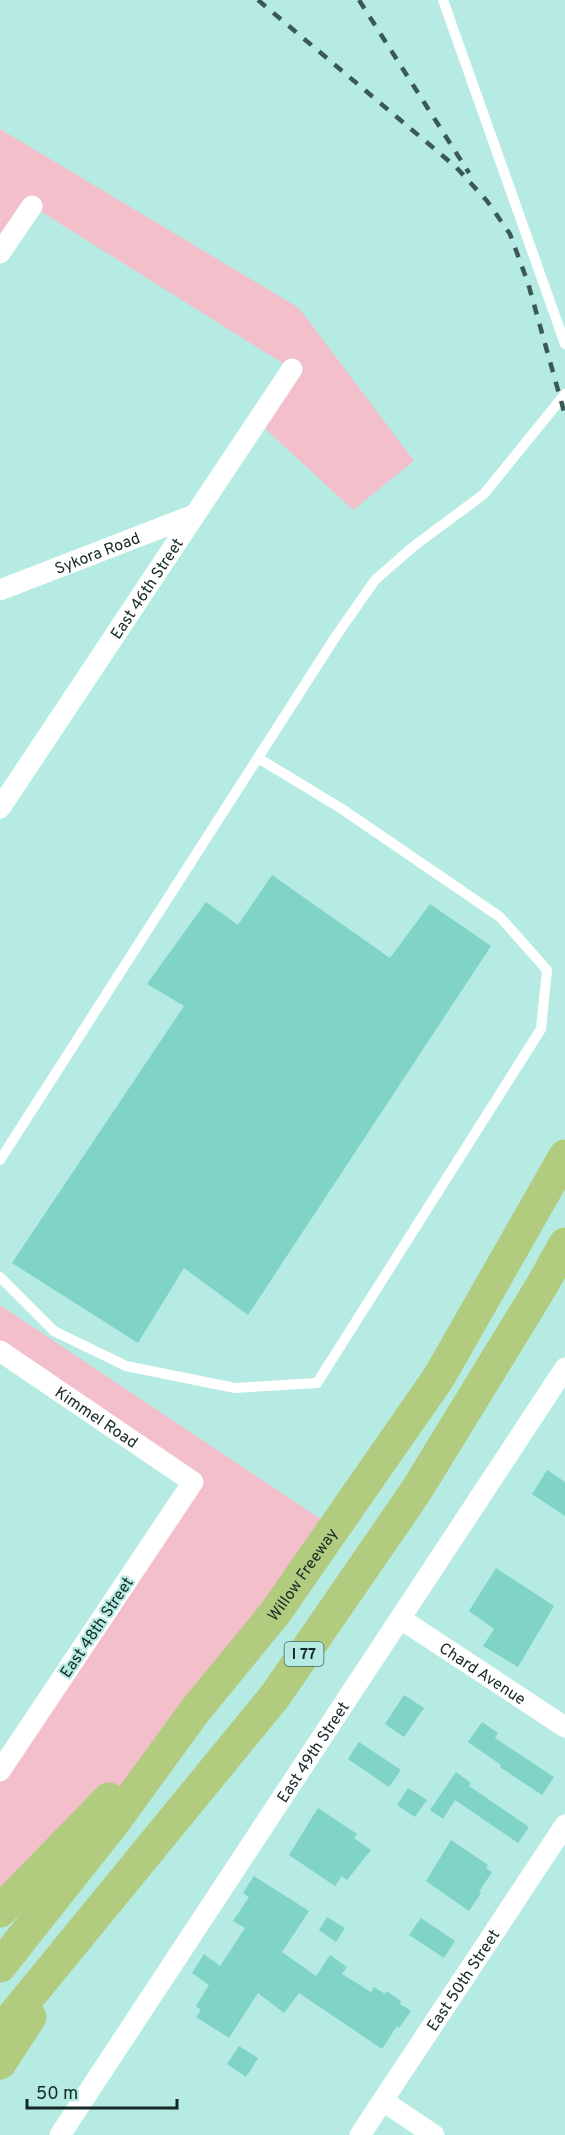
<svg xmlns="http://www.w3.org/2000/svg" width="565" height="2135" font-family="Overpass,sans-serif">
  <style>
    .green { fill: #f3bfca }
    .building { fill: #80d3c7 }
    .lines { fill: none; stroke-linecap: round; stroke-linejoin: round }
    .lane { stroke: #fff; stroke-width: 10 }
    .street { stroke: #fff; stroke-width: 21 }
    .highway { stroke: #b2cc7f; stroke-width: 33 }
    .rail { stroke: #3c5a55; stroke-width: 4.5; stroke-dasharray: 10 10; stroke-linecap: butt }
    .labels { text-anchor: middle; stroke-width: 4.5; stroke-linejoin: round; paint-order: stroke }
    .shield { fill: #b5ebe2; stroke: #45645f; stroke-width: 1.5 }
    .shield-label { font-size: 15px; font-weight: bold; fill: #152a27 }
    .street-label { font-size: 16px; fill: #152a27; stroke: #b5ebe2 }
  </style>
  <rect width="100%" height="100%" fill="#b5ebe2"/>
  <g class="green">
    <polygon points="0,129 299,308 414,461 353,510 257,421 292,369 32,206 0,253"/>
    <polygon points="0,1305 334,1528 194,1712 0,1911 0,1771 193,1482 0,1351"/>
  </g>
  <g class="building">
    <polygon points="272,875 390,958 430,904 491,946 248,1315 184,1268 138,1343 12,1263 184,1006 147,984 206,902 238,925"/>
    <polygon points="547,1470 565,1482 565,1516 532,1494"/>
    <polygon points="496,1568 554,1606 518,1667 483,1646 494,1629 469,1611"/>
    <polygon points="404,1695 424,1708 404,1737 385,1724"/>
    <polygon points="482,1722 498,1733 495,1738 554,1777 542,1795 500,1767 501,1765 468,1742"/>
    <polygon points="359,1742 401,1770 389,1787 348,1759"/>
    <polygon points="456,1772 471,1783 469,1786 529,1827 518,1843 455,1800 443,1819 430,1810"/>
    <polygon points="408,1788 427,1800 415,1817 397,1805"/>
    <polygon points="318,1808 357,1834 354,1838 371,1850 347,1880 342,1876 335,1886 289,1855"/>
    <polygon points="451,1840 488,1865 486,1868 492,1872 479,1892 481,1893 469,1911 426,1881"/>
    <polygon points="254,1876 309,1911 282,1952 316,1976 330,1955 347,1967 342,1974 371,1992 374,1987 385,1994 386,1991 401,2001 400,2004 411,2011 399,2028 397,2026 382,2049 299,1993 284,2013 258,1993 229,2038 196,2017 201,2010 196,2006 209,1985 192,1973 204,1954 220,1966 245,1928 233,1921 249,1897 243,1893"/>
    <polygon points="327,1917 345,1928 336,1942 319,1930"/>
    <polygon points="421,1918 455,1941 444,1958 409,1935"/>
    <polygon points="239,2046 258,2058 246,2077 227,2064"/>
  </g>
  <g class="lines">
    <g class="lane">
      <polyline points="443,0 565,344"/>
      <polyline points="0,1160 336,636 375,580 414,546 484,494 565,394"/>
      <polyline points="0,1277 54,1331 126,1366 235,1388 317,1383 541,1029 547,970 500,917 342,809 258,758"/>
    </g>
    <g class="street">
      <polyline points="0,253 32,206"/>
      <path id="s1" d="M 0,590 L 194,515"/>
      <path id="s2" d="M 0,808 L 292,369"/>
      <path id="s3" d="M 0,1351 L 193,1482 L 0,1771"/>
      <path id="s4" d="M 401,1619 L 565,1727"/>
      <polyline points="383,2101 434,2135"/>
      <path id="s5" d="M 60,2135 L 565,1368"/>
      <path id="s6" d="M 360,2135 L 565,1825"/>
    </g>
    <g class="highway">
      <polyline points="0,1911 109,1799"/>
      <path id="s7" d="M 0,1966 L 114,1822 L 194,1712 L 275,1613 L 439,1377 L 565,1156"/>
      <polyline points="0,2032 275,1696 416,1491 541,1287 565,1244"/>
      <polyline points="0,2063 30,2017"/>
    </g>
    <g class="rail">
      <polyline points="258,0 456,167 487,201 510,234 528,283 565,415"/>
      <polyline points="359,0 469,173"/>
    </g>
  </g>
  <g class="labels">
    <rect class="shield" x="284.5" y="1642" width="39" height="24" rx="4.5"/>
    <g class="shield-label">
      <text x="304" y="1659">I 77</text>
    </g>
    <g class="street-label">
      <text dy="6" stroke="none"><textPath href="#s1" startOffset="104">Sykora Road</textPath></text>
      <text dy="6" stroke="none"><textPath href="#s2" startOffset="264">East 46th Street</textPath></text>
      <text dy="6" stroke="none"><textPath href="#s3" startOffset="117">Kimmel Road</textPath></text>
      <text dy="6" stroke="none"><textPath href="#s7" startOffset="495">Willow Freeway</textPath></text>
      <text transform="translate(96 1627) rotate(-56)" y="6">East 48th Street</text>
      <text dy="6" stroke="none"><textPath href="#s4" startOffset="98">Chard Avenue</textPath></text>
      <text dy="6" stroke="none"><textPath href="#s5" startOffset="459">East 49th Street</textPath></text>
      <text dy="6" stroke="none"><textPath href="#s6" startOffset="186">East 50th Street</textPath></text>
    </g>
  </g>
  <path d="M27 2099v9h150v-9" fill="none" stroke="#152a27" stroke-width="3"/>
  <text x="36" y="2099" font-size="18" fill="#152a27" stroke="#b5ebe2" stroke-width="4.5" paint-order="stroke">50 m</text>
</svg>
